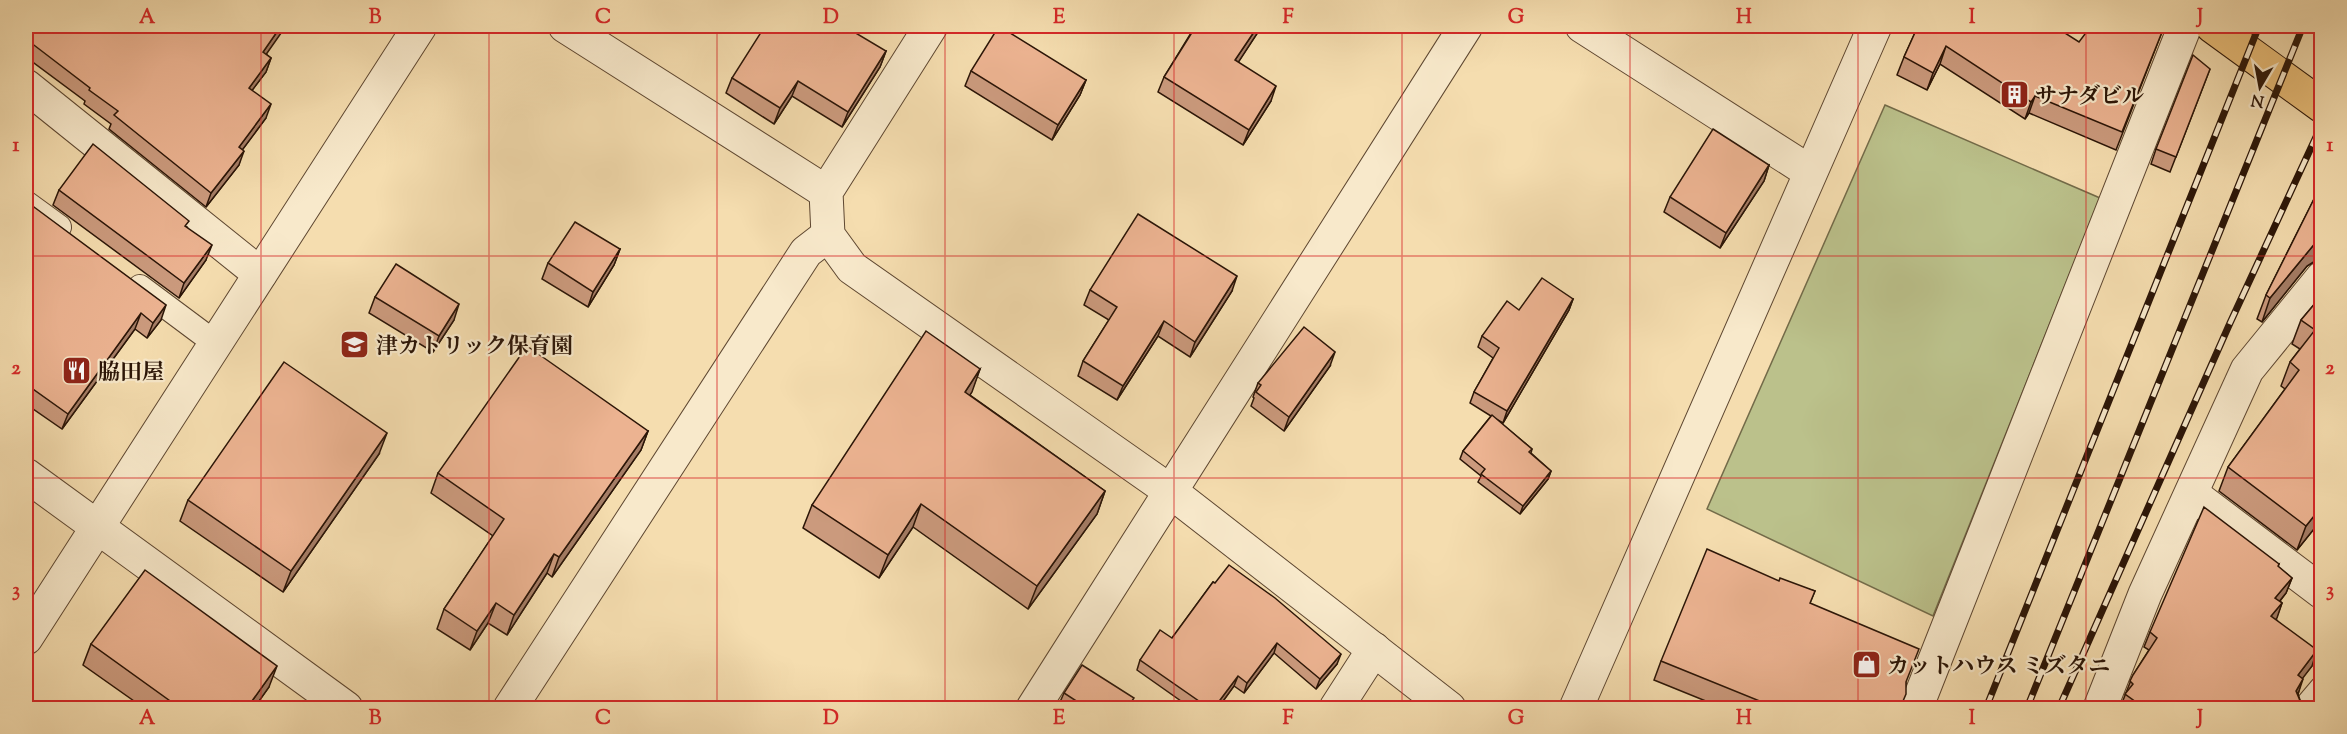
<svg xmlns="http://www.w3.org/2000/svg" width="2347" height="734" font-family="'Sorts Mill Goudy','Noto Serif JP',serif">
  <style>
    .green { fill: #bbc18b; stroke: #736b49; stroke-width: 1.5 }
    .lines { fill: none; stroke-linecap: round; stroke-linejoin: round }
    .service-casing { stroke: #5e4731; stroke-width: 26 }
    .minor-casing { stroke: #5e4731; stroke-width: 35 }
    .tertiary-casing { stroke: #5e4731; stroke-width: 35 }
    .trunk-casing { stroke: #2b1507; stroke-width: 35 }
    .service { stroke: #f8e9cb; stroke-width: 24 }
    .minor { stroke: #f8e9cb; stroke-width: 33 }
    .tertiary { stroke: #f8e9cb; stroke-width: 33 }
    .trunk { stroke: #eabe78; stroke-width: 33 }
    .rail-casing { stroke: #2b1507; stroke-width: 7 }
    .rail { stroke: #f8e9cb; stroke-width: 4.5; stroke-dasharray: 14; stroke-linecap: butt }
    .wall { fill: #cb9a7d; stroke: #2b1507; stroke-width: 1.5 }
    .shaded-wall { fill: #a57d66; stroke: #2b1507; stroke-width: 1.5 }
    .building { fill: #ecb391; stroke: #2b1507; stroke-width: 1.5 }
    .grid { fill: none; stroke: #d62828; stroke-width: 1.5; stroke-opacity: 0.55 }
    .labels { text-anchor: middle; stroke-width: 4.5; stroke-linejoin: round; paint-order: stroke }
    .poi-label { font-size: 22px; font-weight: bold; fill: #2b1507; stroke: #f8e9cb; text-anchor: start }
    .neatline { fill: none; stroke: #d62828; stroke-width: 2 }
    .grid-label { font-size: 20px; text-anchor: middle; font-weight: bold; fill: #d62828 }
  </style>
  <rect width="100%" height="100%" fill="#f5ddaf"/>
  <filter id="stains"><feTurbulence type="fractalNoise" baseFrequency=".00333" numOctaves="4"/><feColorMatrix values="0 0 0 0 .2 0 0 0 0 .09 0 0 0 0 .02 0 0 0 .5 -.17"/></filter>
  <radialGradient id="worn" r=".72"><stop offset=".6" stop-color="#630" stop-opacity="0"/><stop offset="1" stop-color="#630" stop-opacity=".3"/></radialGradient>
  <polygon class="green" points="1885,105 2100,198 1933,616 1707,509"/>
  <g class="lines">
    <defs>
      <g id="service">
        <polyline points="26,203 59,227"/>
        <polyline points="140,287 215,343"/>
        <polyline points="2305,708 2322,688"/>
      </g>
      <g id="minor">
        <polyline points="565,26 826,192"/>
        <polyline points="931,26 826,192 828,235 852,268 1170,491 1449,708"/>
        <polyline points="1582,26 1810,172"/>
        <polyline points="26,86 260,274"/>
        <polyline points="26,475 346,708"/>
        <polyline points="2192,494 2322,592"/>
        <polyline points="510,708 806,252 828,235"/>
        <polyline points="1033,708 1466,26"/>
        <polyline points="1336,708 1374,649"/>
        <polyline points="1916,708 2185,26"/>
        <polyline points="2100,708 2145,594 2247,370 2322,278"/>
      </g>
      <g id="tertiary">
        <polyline points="26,638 420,26"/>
        <polyline points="1576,708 1875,26"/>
      </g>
      <polyline id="trunk" points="2212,26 2322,106"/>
    </defs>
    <use href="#service" class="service-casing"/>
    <use href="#minor" class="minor-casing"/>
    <use href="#tertiary" class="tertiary-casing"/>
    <use href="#trunk" class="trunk-casing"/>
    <use href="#service" class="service"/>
    <use href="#minor" class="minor"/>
    <use href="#tertiary" class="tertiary"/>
    <use href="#trunk" class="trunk"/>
    <defs>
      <g id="rail">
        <polyline points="1986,708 2259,26"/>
        <polyline points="2027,708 2303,26"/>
        <polyline points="2059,708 2230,323 2322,124"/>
      </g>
    </defs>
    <use href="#rail" class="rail-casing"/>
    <use href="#rail" class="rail"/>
  </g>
  <g class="wall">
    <polygon points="26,26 266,54 271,58 266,72 252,90 266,118 242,150 239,165 206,207 109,129 111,124 84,104 85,101 26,57"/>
    <polygon points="1179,26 1262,26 1238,62 1271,101 1243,145 1158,92 1164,77 1191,33"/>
    <polygon points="1918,26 2079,42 2162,32 2116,150 2029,113 2025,119 1940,64 1927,90 1897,75 1904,57"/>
    <polygon points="886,51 880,67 842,127 792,96 774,124 726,93 732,78"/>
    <polygon points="2210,69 2170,172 2151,164 2156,149"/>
    <polygon points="971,71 1086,80 1080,95 1052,140 965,86"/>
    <polygon points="1769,165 1764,181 1720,248 1664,212 1670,197"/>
    <polygon points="2322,183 2322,260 2315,261 2307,266 2262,322 2257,319 2266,295"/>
    <polygon points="59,190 187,227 206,260 179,298 53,205"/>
    <polygon points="26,219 161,320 147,338 135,329 62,429 26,404"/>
    <polygon points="620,249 614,265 588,307 542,279 548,263"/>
    <polygon points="1090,290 1232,291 1190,357 1158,336 1117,400 1078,376 1083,361 1109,320 1084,305"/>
    <polygon points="2322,295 2322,519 2297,550 2219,491 2228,467 2285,389 2281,386 2290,362 2300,349 2292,344 2301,320"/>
    <polygon points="375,297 454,320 433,352 369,313"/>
    <polygon points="1573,299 1569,310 1503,423 1496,419 1532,449 1531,453 1551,471 1548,479 1520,514 1478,482 1481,476 1460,459 1463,451 1491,416 1470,403 1474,392 1493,358 1478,347 1482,336 1519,310"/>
    <polygon points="1330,366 1284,431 1251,406 1254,398 1253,397 1258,383"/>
    <polygon points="980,369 970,395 1105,491 1097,514 1028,609 913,527 879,578 803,528 812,505"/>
    <polygon points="648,431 641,450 552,577 547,573 507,635 488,623 470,650 437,629 444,609 493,536 431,493 438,473"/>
    <polygon points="379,454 283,592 180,521 188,500"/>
    <polygon points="2279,564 2278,567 2292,578 2286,593 2280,601 2282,603 2276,619 2312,666 2302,678 2298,694 2301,703 2307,707 2315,706 2322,708 2120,708 2133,675 2149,650 2144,647 2150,632"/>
    <polygon points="1779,581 1815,591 1810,603 1906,683 1900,708 1723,708 1654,680 1661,661"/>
    <polygon points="1213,582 1337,664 1316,689 1274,653 1244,693 1234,686 1218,708 1191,708 1137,670 1140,660 1172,638"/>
    <polygon points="91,644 269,687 254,708 144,708 83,665"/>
    <polygon points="1064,693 1131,707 1129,708 1071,708 1060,702"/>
  </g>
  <g class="shaded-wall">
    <polygon points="281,26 286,26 258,66 263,52"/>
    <polygon points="1258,26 1262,26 1230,75 1235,60"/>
    <polygon points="1946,46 1940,64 1927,90 1933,73"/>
    <polygon points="886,51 880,67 842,127 848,112"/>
    <polygon points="271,58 266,72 244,101 249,88"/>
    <polygon points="1086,80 1080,95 1052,140 1058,125"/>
    <polygon points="798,81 792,96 774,124 780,108"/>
    <polygon points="1276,86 1271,101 1243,145 1249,130"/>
    <polygon points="2035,96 2029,113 2025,119 2031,102"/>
    <polygon points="271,104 266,118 234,161 239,147"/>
    <polygon points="244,151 239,165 206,207 211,193"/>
    <polygon points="1769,165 1764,181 1720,248 1726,233"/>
    <polygon points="2322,238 2322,260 2315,261 2307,266 2262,322 2270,298 2316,242"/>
    <polygon points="212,245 206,260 179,298 184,283"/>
    <polygon points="620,249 614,265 588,307 593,292"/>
    <polygon points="1237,276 1232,291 1190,357 1195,342"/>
    <polygon points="1573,299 1569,310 1503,423 1507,411"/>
    <polygon points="459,304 454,320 433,352 439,336"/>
    <polygon points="166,305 161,320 147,338 153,323"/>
    <polygon points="141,313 135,329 62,429 68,414"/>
    <polygon points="1164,321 1158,336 1117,400 1123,386"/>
    <polygon points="1335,352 1330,366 1284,431 1289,417"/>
    <polygon points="980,369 972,392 957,414 965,392"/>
    <polygon points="648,431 641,450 552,577 559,557"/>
    <polygon points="387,433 379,454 283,592 291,571"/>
    <polygon points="1551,471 1548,479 1520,514 1523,506"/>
    <polygon points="1105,491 1097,514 1028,609 1037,586"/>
    <polygon points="921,504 913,527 879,578 888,555"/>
    <polygon points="2322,506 2322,519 2297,550 2306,526"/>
    <polygon points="554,554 547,573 507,635 514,615"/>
    <polygon points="2292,578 2286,593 2270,613 2275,598"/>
    <polygon points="496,603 488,623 470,650 477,631"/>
    <polygon points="2282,603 2277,618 2266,631 2271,616"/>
    <polygon points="1277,643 1274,653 1244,693 1247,683"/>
    <polygon points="2317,650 2312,666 2293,691 2298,675"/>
    <polygon points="1341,654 1337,664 1316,689 1320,679"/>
    <polygon points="277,666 269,687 254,708 247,708"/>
    <polygon points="1238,676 1234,686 1218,708 1214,708"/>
    <polygon points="2303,679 2298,694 2296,691"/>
  </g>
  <g class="building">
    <polygon points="26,26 281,26 263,52 271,58 249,88 271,104 239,147 244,151 211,193 114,115 118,111 89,90 90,88 26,39"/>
    <polygon points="765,26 844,26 886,51 848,112 798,81 780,108 732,78"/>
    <polygon points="999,26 1086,80 1058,125 971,71"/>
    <polygon points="1196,26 1258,26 1235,60 1276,86 1249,130 1164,77"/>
    <polygon points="1918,26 2054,26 2079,42 2091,26 2153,26 2162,32 2122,132 2035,96 2031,102 1946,46 1933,73 1904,57"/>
    <polygon points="2193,55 2210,69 2176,157 2156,149"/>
    <polygon points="1713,129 1769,165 1726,233 1670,197"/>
    <polygon points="93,144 189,221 185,226 212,245 184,283 59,190"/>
    <polygon points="2322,183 2322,238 2316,242 2270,298 2266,295"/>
    <polygon points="34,207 166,305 153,323 141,313 68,414 26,384 26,219"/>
    <polygon points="1138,214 1237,276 1195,342 1164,321 1123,386 1083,361 1117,307 1090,290"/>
    <polygon points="575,222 620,249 593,292 548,263"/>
    <polygon points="396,264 459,304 439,336 375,297"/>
    <polygon points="1542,278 1573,299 1507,411 1474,392 1499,348 1482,336 1507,301 1519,310"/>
    <polygon points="2322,295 2322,506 2306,526 2228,467 2299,370 2290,362 2315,330 2301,320"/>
    <polygon points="1304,327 1335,352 1289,417 1256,392 1261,385 1258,383"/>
    <polygon points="926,331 980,369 965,392 1105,491 1037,586 921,504 888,555 812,505"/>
    <polygon points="527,346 648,431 559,557 554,554 514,615 496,603 477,631 444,609 504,519 438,473"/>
    <polygon points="284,362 387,433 291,571 188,500"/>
    <polygon points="1492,415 1532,449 1529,452 1551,471 1523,506 1481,474 1485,469 1463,451"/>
    <polygon points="2204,507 2279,564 2278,566 2292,578 2275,598 2282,603 2271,616 2317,650 2298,675 2303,679 2296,691 2301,703 2307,707 2315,706 2322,700 2322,708 2138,708 2140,705 2125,694 2133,684 2130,681 2133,675 2157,638 2150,632"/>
    <polygon points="1707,549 1779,581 1780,578 1815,591 1810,603 1919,649 1906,682 1906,694 1900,708 1770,708 1772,706 1661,661"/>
    <polygon points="1229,565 1275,598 1341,654 1320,679 1277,643 1247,683 1238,676 1214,708 1209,708 1140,660 1160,630 1172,638 1213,582 1215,583"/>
    <polygon points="145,570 277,666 247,708 180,708 91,644"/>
    <polygon points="1082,665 1134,698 1127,708 1087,708 1064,693"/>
  </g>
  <path class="grid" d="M 261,26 L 261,708M 489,26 L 489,708M 717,26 L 717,708M 945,26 L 945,708M 1174,26 L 1174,708M 1402,26 L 1402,708M 1630,26 L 1630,708M 1858,26 L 1858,708M 2086,26 L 2086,708M 26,256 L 2322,256M 26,478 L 2322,478"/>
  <defs>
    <symbol id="building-square" viewBox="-11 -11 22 22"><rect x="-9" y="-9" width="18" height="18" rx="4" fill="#8f2418" stroke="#f8e9cb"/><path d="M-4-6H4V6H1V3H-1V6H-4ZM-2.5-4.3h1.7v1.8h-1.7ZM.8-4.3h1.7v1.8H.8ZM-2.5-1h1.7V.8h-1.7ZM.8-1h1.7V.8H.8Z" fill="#fff"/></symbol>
    <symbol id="school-square" viewBox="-11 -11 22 22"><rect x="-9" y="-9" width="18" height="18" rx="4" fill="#8f2418" stroke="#f8e9cb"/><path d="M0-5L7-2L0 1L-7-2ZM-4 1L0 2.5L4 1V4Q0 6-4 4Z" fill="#fff"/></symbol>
    <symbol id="restaurant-square" viewBox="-11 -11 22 22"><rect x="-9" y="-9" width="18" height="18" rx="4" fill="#8f2418" stroke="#f8e9cb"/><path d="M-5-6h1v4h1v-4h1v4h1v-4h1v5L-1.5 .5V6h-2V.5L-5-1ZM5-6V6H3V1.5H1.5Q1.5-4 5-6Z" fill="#fff"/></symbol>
    <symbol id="shop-square" viewBox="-11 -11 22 22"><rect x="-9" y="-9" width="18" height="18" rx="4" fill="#8f2418" stroke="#f8e9cb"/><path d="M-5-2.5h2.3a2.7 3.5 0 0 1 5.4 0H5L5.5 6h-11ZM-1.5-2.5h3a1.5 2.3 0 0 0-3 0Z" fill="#fff"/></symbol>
  </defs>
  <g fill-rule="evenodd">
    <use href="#building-square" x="1998" y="78" width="33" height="33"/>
    <use href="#school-square" x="338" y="328" width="33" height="33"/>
    <use href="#restaurant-square" x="60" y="354" width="33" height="33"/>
    <use href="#shop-square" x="1850" y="648" width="33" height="33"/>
  </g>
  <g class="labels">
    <g class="poi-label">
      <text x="2035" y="103">サナダビル</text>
      <text x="376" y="353">津カトリック保育園</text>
      <text x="98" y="379">脇田屋</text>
      <text x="1887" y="673">カットハウス ミズタニ</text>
    </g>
  </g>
  <rect width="2347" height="734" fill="none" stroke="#f5ddaf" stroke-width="66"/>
  <g transform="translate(2260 87) rotate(190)" stroke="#f8e9cb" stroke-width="4.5" paint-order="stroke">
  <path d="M0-4.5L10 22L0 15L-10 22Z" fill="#2b1507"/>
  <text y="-9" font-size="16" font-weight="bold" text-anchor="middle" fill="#2b1507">N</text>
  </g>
  <rect x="33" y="33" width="2281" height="668" class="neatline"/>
  <g class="grid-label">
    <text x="147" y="23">A</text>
    <text x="375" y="23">B</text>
    <text x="603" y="23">C</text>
    <text x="831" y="23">D</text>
    <text x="1059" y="23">E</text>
    <text x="1288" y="23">F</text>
    <text x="1516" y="23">G</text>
    <text x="1744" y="23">H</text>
    <text x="1972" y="23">I</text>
    <text x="2200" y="23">J</text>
    <text x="16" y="151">1</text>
    <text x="2330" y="151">1</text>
    <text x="16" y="374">2</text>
    <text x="2330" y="374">2</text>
    <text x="16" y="596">3</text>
    <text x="2330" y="596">3</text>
    <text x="147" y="724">A</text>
    <text x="375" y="724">B</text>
    <text x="603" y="724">C</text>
    <text x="831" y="724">D</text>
    <text x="1059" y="724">E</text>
    <text x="1288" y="724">F</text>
    <text x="1516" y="724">G</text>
    <text x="1744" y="724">H</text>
    <text x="1972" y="724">I</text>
    <text x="2200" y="724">J</text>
  </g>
  <rect width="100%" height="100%" filter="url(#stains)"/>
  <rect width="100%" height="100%" fill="url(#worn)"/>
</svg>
